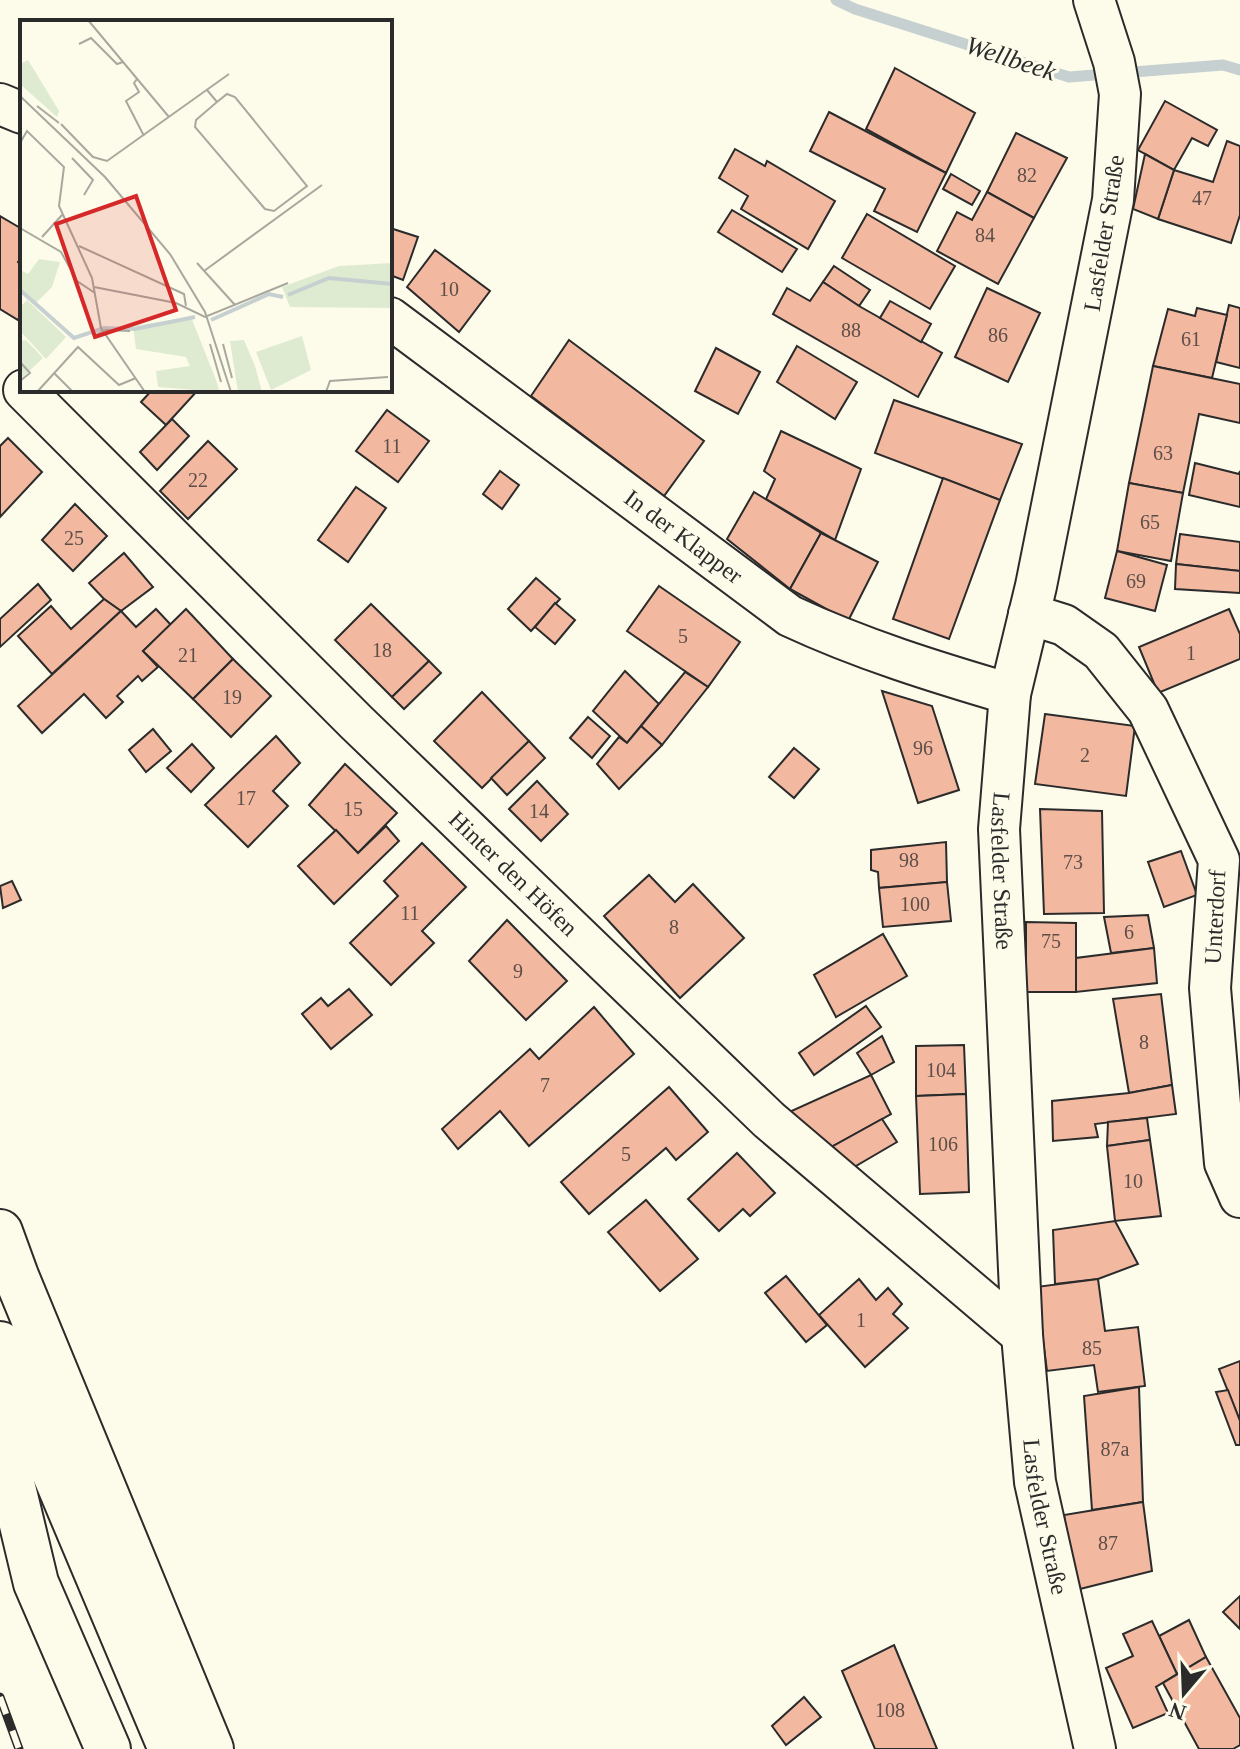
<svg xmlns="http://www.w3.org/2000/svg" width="1240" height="1749" font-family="Georgia,serif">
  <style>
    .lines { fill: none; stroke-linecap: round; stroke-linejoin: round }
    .stream { stroke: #c7d0d0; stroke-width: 11 }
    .building { fill: #f2b8a0; stroke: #2b2b2b; stroke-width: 2 }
    .minor-casing { stroke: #2b2b2b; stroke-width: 44 }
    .highway-casing { stroke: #2b2b2b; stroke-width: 48 }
    .minor { stroke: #fdfbea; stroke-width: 40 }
    .highway { stroke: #fdfbea; stroke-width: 44 }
    .rail-casing { stroke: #2b2b2b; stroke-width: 9 }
    .rail { stroke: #fdfbea; stroke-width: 6; stroke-dasharray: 18; stroke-linecap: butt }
    .labels { text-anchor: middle; stroke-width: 6; stroke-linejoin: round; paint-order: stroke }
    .number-label { font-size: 20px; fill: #5d4e48 }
    .street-label { font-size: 24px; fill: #2b2b2b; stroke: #fdfbea }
    .water-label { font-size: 26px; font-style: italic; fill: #2b2b2b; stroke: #fdfbea }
    .inset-river { fill: none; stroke: #c7d0d0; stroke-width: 4 }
    .inset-road { fill: none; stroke: #a9a89e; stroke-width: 2 }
    .view { fill: #d62828; fill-opacity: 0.15; stroke: #d62828; stroke-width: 4 }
    .inset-edge { fill: none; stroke: #2b2b2b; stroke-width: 4 }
  </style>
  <rect width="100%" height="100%" fill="#fdfbea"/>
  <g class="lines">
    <polyline class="stream" points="836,0 855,9 1069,77 1223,65 1240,70"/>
  </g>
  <g class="building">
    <polygon points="895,68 975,113 946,173 866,129"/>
    <polygon points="1165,101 1217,130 1208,146 1192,138 1174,170 1138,150"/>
    <polygon points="829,112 946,173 917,232 874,211 885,189 810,151"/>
    <polygon points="1016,133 1067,158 1034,218 987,192"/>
    <polygon points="1227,141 1240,146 1240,215 1231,243 1158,219 1174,170 1213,182"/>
    <polygon points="735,149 765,166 767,161 835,201 808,249 741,209 748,196 719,178"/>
    <polygon points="1145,154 1174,170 1158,219 1133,209"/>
    <polygon points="951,174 980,191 972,205 943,189"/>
    <polygon points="987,192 1034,218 998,284 937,251 957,212 972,220"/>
    <polygon points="732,210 797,249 782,272 718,232"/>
    <polygon points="867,214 955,266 930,309 842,258"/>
    <polygon points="0,216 22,229 22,256 18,262 22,265 22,312 18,320 0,309"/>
    <polygon points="390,228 418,237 403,280 390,275"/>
    <polygon points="435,250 490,291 459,332 407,287"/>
    <polygon points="834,266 870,290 859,306 823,282"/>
    <polygon points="823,282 859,306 942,353 918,397 773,314 787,288 810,301"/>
    <polygon points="987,288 1040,313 1008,382 955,357"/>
    <polygon points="890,301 931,324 921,342 880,318"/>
    <polygon points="1229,305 1240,308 1240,368 1216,362"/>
    <polygon points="1197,308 1227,315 1212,378 1153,366 1168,309 1195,316"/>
    <polygon points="569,340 704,441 664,496 531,396"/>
    <polygon points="797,346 857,382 835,419 777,382"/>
    <polygon points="716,348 760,372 738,414 695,391"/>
    <polygon points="1153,366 1240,384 1240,423 1199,414 1183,493 1129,483"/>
    <polygon points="152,390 198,390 166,425 141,402"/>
    <polygon points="894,400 1022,444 1000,500 875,453"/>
    <polygon points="387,410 429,441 398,482 356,451"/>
    <polygon points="172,419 189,436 157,470 140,452"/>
    <polygon points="781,431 861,469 835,540 766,499 775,479 764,471"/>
    <polygon points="8,438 42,472 0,517 0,446"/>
    <polygon points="208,441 237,469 188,519 160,491"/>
    <polygon points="1195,463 1239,474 1240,471 1240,507 1189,495"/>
    <polygon points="500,471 519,485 502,509 483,494"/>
    <polygon points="943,478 1000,500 949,639 893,619"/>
    <polygon points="1129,483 1183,493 1171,561 1117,551"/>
    <polygon points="356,487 386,508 348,562 318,540"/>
    <polygon points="754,492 821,533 790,589 727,539"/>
    <polygon points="75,504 107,536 73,571 42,540"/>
    <polygon points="821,533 878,562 848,621 790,589"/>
    <polygon points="1180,534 1240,542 1240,571 1176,564"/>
    <polygon points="1117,551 1167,565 1155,611 1105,598"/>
    <polygon points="124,553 153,587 121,611 104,599 89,583"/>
    <polygon points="1176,564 1240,571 1240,593 1175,589"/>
    <polygon points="536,578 560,599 531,631 508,609"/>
    <polygon points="38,584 51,600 0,647 0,619"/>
    <polygon points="659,586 740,642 708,687 627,631"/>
    <polygon points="104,599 121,611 52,674 18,636 51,606 71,629"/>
    <polygon points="555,603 575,620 555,644 535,627"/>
    <polygon points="371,604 429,661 392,697 335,640"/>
    <polygon points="156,609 171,625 143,651 158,667 142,681 138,676 117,696 123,702 106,718 84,694 42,733 18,706 121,611 136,627"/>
    <polygon points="186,609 233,659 193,699 143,651"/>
    <polygon points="1229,609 1240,634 1240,659 1158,693 1139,647"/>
    <polygon points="233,659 271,696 231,737 193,699"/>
    <polygon points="429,661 441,673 404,709 392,697"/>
    <polygon points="625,671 659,704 627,743 593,711"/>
    <polygon points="685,672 708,687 662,745 641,726"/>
    <polygon points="882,691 932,706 959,790 918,803"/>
    <polygon points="482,692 529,741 482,788 434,741"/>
    <polygon points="1045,714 1135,726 1126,796 1035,784"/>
    <polygon points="588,717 610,736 592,758 570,738"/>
    <polygon points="641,726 662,745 619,789 597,764 619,737 627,743"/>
    <polygon points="153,729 171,751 146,772 129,750"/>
    <polygon points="276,736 300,763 273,791 288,806 248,847 205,805"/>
    <polygon points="529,741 545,758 507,795 491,778"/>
    <polygon points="192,744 214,768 191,792 167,768"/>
    <polygon points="794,748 819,769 794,798 769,777"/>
    <polygon points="345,764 397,813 358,853 309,805"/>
    <polygon points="537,781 568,814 541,841 509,809"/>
    <polygon points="1040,809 1102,811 1104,913 1044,914"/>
    <polygon points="386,826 399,841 334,904 298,866 336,830 358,853"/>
    <polygon points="946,842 947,882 879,888 878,872 871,870 871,850"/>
    <polygon points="422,843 466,887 422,931 434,943 391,985 350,943 398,896 384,881"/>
    <polygon points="1181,851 1197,895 1164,907 1148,862"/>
    <polygon points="649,875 675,902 693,884 744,938 680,998 604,916"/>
    <polygon points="12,881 21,900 3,908 0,886"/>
    <polygon points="947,882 951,921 883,927 879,888"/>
    <polygon points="1148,915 1154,948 1111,953 1104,917"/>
    <polygon points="507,920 567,981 526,1020 469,961"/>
    <polygon points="1026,922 1076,923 1076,992 1026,992"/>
    <polygon points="883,934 907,976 836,1017 814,975"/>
    <polygon points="1154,948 1157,983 1076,992 1076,958"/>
    <polygon points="349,989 372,1015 331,1049 302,1014 321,998 328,1006"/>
    <polygon points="1161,994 1172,1085 1129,1093 1113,999"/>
    <polygon points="866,1006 881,1027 814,1075 799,1053"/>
    <polygon points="594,1007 634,1054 529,1146 500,1111 458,1149 442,1129 530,1049 539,1059"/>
    <polygon points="882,1036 894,1062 871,1075 857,1053"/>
    <polygon points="964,1045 966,1094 916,1096 916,1046"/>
    <polygon points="871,1075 891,1114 826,1150 787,1113"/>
    <polygon points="1172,1085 1176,1114 1095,1124 1098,1137 1053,1141 1052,1101 1129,1093"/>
    <polygon points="669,1087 708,1132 676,1160 666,1148 589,1214 561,1182"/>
    <polygon points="966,1094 969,1192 920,1194 916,1096"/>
    <polygon points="1147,1118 1150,1140 1107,1146 1108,1122"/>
    <polygon points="882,1119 897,1142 849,1170 826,1150"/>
    <polygon points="1150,1140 1161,1216 1115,1221 1107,1146"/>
    <polygon points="737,1153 775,1193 750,1216 743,1209 719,1231 688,1199"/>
    <polygon points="646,1200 698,1259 660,1291 608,1232"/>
    <polygon points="1115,1221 1138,1264 1098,1279 1055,1284 1053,1230"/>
    <polygon points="786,1276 827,1325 806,1342 765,1293"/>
    <polygon points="859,1279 876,1300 888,1288 902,1304 893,1314 908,1328 865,1367 819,1315"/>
    <polygon points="1098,1279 1105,1331 1138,1327 1145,1386 1098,1392 1094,1365 1047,1371 1036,1287"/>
    <polygon points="1240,1361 1240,1421 1219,1369"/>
    <polygon points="1139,1387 1143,1502 1092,1510 1084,1396"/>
    <polygon points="1228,1390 1240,1421 1240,1445 1236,1445 1216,1392"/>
    <polygon points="1143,1502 1152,1571 1076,1590 1064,1515"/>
    <polygon points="1240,1596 1240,1629 1223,1612"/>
    <polygon points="1189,1620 1206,1657 1177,1674 1159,1636"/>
    <polygon points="1152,1621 1177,1674 1156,1687 1168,1713 1133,1728 1106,1668 1133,1656 1123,1634"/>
    <polygon points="894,1645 937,1749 875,1749 842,1671"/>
    <polygon points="1206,1657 1240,1718 1240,1745 1233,1749 1199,1749 1163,1683"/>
    <polygon points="804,1697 821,1717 786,1745 772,1726"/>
  </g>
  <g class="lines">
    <defs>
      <g id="minor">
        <path id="s1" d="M 1094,0 L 1114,62 L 1120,94 L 1113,200 L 1036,586 L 1010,694 L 999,829 L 1022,1335 L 1035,1482 L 1095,1749"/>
        <polyline points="0,104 22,113"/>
        <path id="s2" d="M 390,318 L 790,616 C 861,649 935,672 1010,694"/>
        <path id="s3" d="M 24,390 L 356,722 L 769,1120 L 1022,1335"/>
        <polyline points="1029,614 1064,625 1101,651 1148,710 1219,860 1210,988 1225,1163 1240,1197"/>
      </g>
      <g id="highway">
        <polyline points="0,1232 16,1276 211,1749"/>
        <polyline points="0,1344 171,1749"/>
        <polyline points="1,1378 7,1462 36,1583 108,1749"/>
      </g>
    </defs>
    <use href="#minor" class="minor-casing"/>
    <use href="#highway" class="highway-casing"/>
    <use href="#minor" class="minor"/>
    <use href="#highway" class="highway"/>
    <defs>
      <polyline id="rail" points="0,1697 19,1749"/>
    </defs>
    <use href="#rail" class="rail-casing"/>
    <use href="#rail" class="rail"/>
  </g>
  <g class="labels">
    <g class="number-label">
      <text x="1027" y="182">82</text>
      <text x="1202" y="205">47</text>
      <text x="985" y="242">84</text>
      <text x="449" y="296">10</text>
      <text x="851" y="337">88</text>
      <text x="998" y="342">86</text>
      <text x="1191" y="346">61</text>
      <text x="392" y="453">11</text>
      <text x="1163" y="460">63</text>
      <text x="198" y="487">22</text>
      <text x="1150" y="529">65</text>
      <text x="74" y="545">25</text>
      <text x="1136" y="588">69</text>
      <text x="683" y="643">5</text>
      <text x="382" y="657">18</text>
      <text x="1191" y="660">1</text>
      <text x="188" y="662">21</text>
      <text x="232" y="704">19</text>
      <text x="923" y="755">96</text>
      <text x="1085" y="762">2</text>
      <text x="246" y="805">17</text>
      <text x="353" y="816">15</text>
      <text x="539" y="818">14</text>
      <text x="909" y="867">98</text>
      <text x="1073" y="869">73</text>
      <text x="915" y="911">100</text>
      <text x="410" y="920">11</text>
      <text x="674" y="934">8</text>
      <text x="1129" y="939">6</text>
      <text x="1051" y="948">75</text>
      <text x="518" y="978">9</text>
      <text x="1144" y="1049">8</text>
      <text x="941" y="1077">104</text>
      <text x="545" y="1092">7</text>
      <text x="943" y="1151">106</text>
      <text x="626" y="1161">5</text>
      <text x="1133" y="1188">10</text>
      <text x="861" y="1327">1</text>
      <text x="1092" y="1355">85</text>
      <text x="1115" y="1456">87a</text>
      <text x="1108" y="1550">87</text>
      <text x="890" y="1717">108</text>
    </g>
    <g class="street-label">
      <text transform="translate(1104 233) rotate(-81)" y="8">Lasfelder Straße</text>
      <text dy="8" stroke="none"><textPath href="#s2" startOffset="366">In der Klapper</textPath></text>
      <text dy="8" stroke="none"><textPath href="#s1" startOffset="886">Lasfelder Straße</textPath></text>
      <text dy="8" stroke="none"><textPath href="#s3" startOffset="688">Hinter den Höfen</textPath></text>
      <text transform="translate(1215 917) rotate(-87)" y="8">Unterdorf</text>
      <text dy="8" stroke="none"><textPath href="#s1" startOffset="1534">Lasfelder Straße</textPath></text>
    </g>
    <g class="water-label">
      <text transform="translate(1011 58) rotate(18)" y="9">Wellbeek</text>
    </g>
  </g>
  <g transform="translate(20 20)">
    <rect width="372" height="372" fill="#fdfbea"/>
    <path d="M 8,40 L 39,91 L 37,97 L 0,64 L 0,44 ZM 19,239 L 40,242 L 32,267 L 16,283 L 0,267 L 0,250 L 8,254 ZM 372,243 L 372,288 L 270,287 L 262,267 L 319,246 ZM 7,280 L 46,317 L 26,339 L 0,311 L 0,287 ZM 171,297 L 196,360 L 200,372 L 138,367 L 136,351 L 170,346 L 166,337 L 116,329 L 113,306 ZM 282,316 L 291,350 L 251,370 L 236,332 ZM 6,320 L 23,338 L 0,360 L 0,321 ZM 224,320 L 235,346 L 242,372 L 218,372 L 210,321 Z" fill="#deebd1"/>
    <path class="inset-river" d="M 0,270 L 54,318 L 84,308 L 115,309 L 175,297M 268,275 L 309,258 L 372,264M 191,300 L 249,274 L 263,277"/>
    <path class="inset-road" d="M 68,0 L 149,97M 59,24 L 71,18 L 97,44 L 103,42M 117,59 L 114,63 L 119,72 L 106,81 L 124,116M 187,70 L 197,82 L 176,100 L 175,107 L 245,189 L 254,191 L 287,166 L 215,77 L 207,74 L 197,82M 0,76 L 85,157 L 150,234 L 185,292 L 211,372M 17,86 L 39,103M 41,104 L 73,137 L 87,141 L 209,54M 0,123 L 7,111 L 44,147 L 39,186 L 72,258 L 81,308 L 125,372M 52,138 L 73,160 L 64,175M 0,208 L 41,232 L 57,261 L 75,273M 22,217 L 42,195M 59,226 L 164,274 L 166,286M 177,243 L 215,285M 184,251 L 302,165M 74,267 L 156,283 L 185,297 L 268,263M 74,316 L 86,310 L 110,311M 190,324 L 201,362M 203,324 L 212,358M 0,342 L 10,353 L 0,361M 34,353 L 53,372M 17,372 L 58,327 L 99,365 L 116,358M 306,372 L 310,361 L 368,357"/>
    <path class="view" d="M 116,176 L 156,290 L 75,317 L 36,204 Z"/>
    <rect width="372" height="372" class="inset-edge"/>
  </g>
  <g transform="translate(1184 1693) rotate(199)" stroke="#fdfbea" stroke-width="6" paint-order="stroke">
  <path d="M0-6L14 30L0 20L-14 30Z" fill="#2b2b2b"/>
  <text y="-12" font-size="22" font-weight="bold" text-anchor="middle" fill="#2b2b2b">N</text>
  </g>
</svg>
